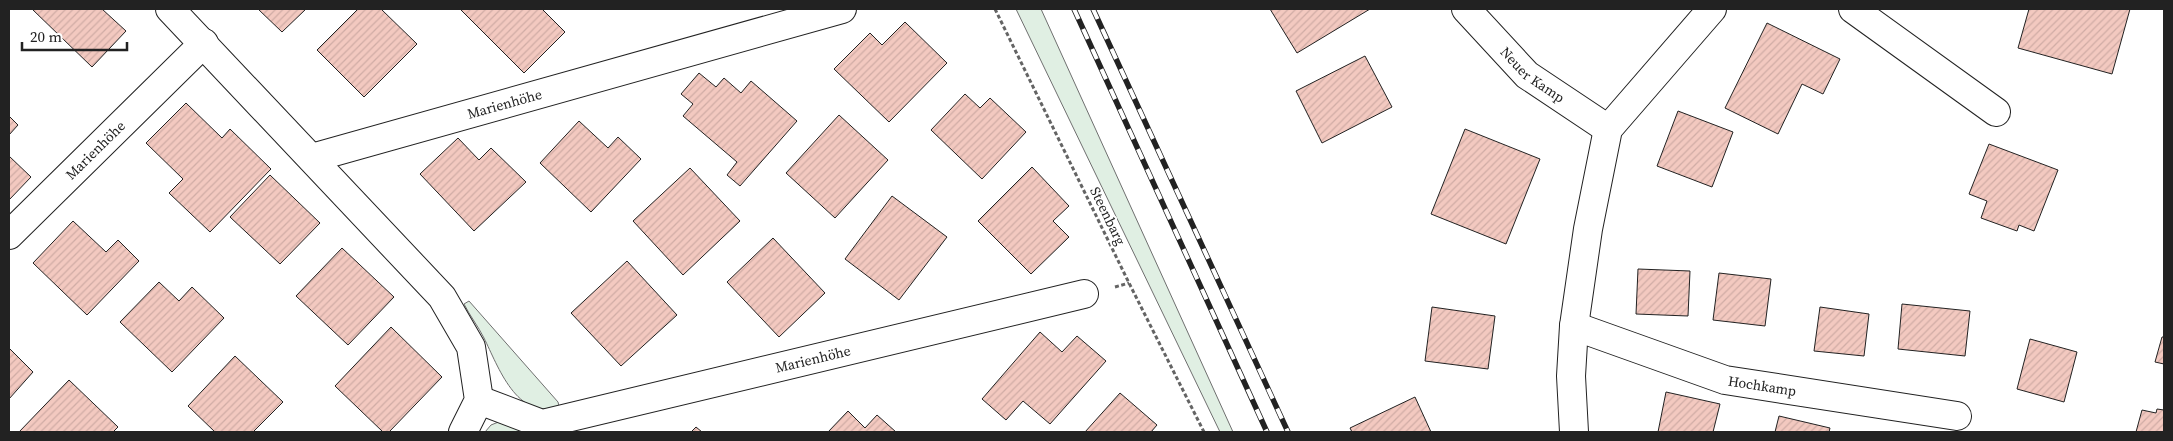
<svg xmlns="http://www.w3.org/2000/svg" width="2173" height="441" font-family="'Source Serif 4',serif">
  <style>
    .green { fill: #e0efe3; stroke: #6f6f6f }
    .building { fill: url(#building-hatch); stroke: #222 }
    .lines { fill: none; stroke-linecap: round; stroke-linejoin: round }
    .minor-casing { stroke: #222; stroke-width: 30 }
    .path { stroke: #646464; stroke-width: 3; stroke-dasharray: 4 2.5; stroke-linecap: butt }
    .minor { stroke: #fff; stroke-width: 28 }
    .rail-casing { stroke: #222; stroke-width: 5.5 }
    .rail { stroke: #fff; stroke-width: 4; stroke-dasharray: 11; stroke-linecap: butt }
    .labels { text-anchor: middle; stroke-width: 4; stroke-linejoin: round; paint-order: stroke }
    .street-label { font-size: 14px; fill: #222; stroke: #fff }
  </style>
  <defs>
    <pattern id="building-hatch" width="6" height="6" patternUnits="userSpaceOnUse" patternTransform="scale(1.25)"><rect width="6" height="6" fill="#f3c9c0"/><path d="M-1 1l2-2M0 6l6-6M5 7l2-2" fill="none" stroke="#d0aca5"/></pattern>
  </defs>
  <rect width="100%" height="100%" fill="#fff"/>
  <g class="green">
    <polygon points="1016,9 1041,9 1233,432 1220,432"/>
    <path d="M 469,301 L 558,402 L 559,406 C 517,422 498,366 484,338 C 478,326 470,316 464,304 Z"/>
    <polygon points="501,421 514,425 520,432 485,432 491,425"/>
  </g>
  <g class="building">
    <polygon points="32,9 102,9 126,31 92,67"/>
    <polygon points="258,9 306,9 282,32"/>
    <polygon points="358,9 381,9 417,44 364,97 317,50"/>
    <polygon points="460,9 542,9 565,32 524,73"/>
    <polygon points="1270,9 1370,9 1297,53"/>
    <polygon points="2029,9 2130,9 2112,74 2018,48"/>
    <polygon points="905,22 947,63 889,122 834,69 870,33 882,45"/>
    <polygon points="1767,23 1840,59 1823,94 1802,84 1778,134 1725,108"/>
    <polygon points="1365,56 1392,107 1322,143 1296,91"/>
    <polygon points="699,73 716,87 724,78 741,93 751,81 797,121 740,186 727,175 737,162 683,116 693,104 681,94"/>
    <polygon points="965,94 980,108 990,98 1026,132 982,179 931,130"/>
    <polygon points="186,103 222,138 230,129 271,169 210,232 169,193 183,179 146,143"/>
    <polygon points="1678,111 1733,132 1712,187 1657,166"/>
    <polygon points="839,115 888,160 835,218 786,173"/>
    <polygon points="9,116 18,125 9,135"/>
    <polygon points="579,121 608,148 618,137 641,159 591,212 540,163"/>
    <polygon points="1465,129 1540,159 1506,244 1431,214"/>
    <polygon points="458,138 479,160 491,148 526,182 474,231 420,174"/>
    <polygon points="1989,144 2058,170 2034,231 2019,225 2017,231 1981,218 1987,201 1969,194"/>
    <polygon points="9,156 31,177 9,200"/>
    <polygon points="1032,167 1069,206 1053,221 1069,237 1031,274 978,221"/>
    <polygon points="690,168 740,221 683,275 633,221"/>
    <polygon points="270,175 320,223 280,264 230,217"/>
    <polygon points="892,196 947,237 899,300 845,259"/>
    <polygon points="73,221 106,252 118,240 139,261 87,315 33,263"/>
    <polygon points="773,238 825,293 779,337 727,282"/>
    <polygon points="342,248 394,297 348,345 296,296"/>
    <polygon points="627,261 677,315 621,366 571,313"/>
    <polygon points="1638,269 1690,271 1688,316 1636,314"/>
    <polygon points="1719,273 1771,279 1765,326 1713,320"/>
    <polygon points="159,282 179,301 192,287 224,318 172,372 120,322"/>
    <polygon points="1902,304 1970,311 1965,356 1898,349"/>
    <polygon points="1432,307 1495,316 1488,369 1425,361"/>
    <polygon points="1820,307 1869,314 1864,356 1814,351"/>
    <polygon points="391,327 442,377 389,432 383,432 335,386"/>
    <polygon points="1040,332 1062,352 1077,336 1106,361 1050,424 1023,401 1006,420 982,399"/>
    <polygon points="2162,337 2164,337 2164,364 2155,362"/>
    <polygon points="2030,339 2077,352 2064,402 2017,389"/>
    <polygon points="10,349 33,372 9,399 9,350"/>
    <polygon points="235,356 283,402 253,432 215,432 188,406"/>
    <polygon points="69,380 118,427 113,432 19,432"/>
    <polygon points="1666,392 1720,404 1713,432 1658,432"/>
    <polygon points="1120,393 1157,425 1151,432 1085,432"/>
    <polygon points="1415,397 1431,432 1352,432 1350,428"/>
    <polygon points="2157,409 2164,410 2164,432 2136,432 2142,410 2156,413"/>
    <polygon points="848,411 865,428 877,415 896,432 828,432"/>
    <polygon points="1779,416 1830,428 1829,432 1775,432"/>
    <polygon points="696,427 702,432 691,432"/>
  </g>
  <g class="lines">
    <defs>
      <g id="minor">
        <polyline points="170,9 442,297 471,347 479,400 463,432"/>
        <path id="s1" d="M 1466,9 L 1527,75 L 1608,129"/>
        <polyline points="1853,9 1996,112"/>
        <path id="s2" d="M 312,158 L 842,9"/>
        <path id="s3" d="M 9,235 L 204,43"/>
        <path id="s4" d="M 1574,326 L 1725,380 L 1957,416"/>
        <path id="s5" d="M 479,400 L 542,424 L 1084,294"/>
        <polyline points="1574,432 1571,376 1574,326 1588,229 1608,129 1712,9"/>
      </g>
    </defs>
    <use href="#minor" class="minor-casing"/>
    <g class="path">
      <polyline points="995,9 1129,283 1204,432"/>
      <polyline points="1115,287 1129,283"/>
    </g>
    <use href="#minor" class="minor"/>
    <defs>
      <g id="rail">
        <polyline points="1074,9 1267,432"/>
        <polyline points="1093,9 1288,432"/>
      </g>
    </defs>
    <use href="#rail" class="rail-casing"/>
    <use href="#rail" class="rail"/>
  </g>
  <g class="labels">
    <g class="street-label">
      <text dy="5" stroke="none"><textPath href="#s1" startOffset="94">Neuer Kamp</textPath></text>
      <text dy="5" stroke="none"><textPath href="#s2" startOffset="200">Marienhöhe</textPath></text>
      <text dy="5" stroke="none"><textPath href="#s3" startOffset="121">Marienhöhe</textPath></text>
      <text transform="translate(1108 216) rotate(64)" y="5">Steenbarg</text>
      <text dy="5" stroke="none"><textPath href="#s5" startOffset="346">Marienhöhe</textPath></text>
      <text dy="5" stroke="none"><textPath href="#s4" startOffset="198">Hochkamp</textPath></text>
    </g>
  </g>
  <rect width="2173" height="441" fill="none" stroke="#222222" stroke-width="20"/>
  <path d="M22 42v8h105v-8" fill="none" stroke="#222222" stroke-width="2.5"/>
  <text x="30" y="42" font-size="15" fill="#222222" stroke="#ffffff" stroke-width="4" paint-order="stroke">20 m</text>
</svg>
